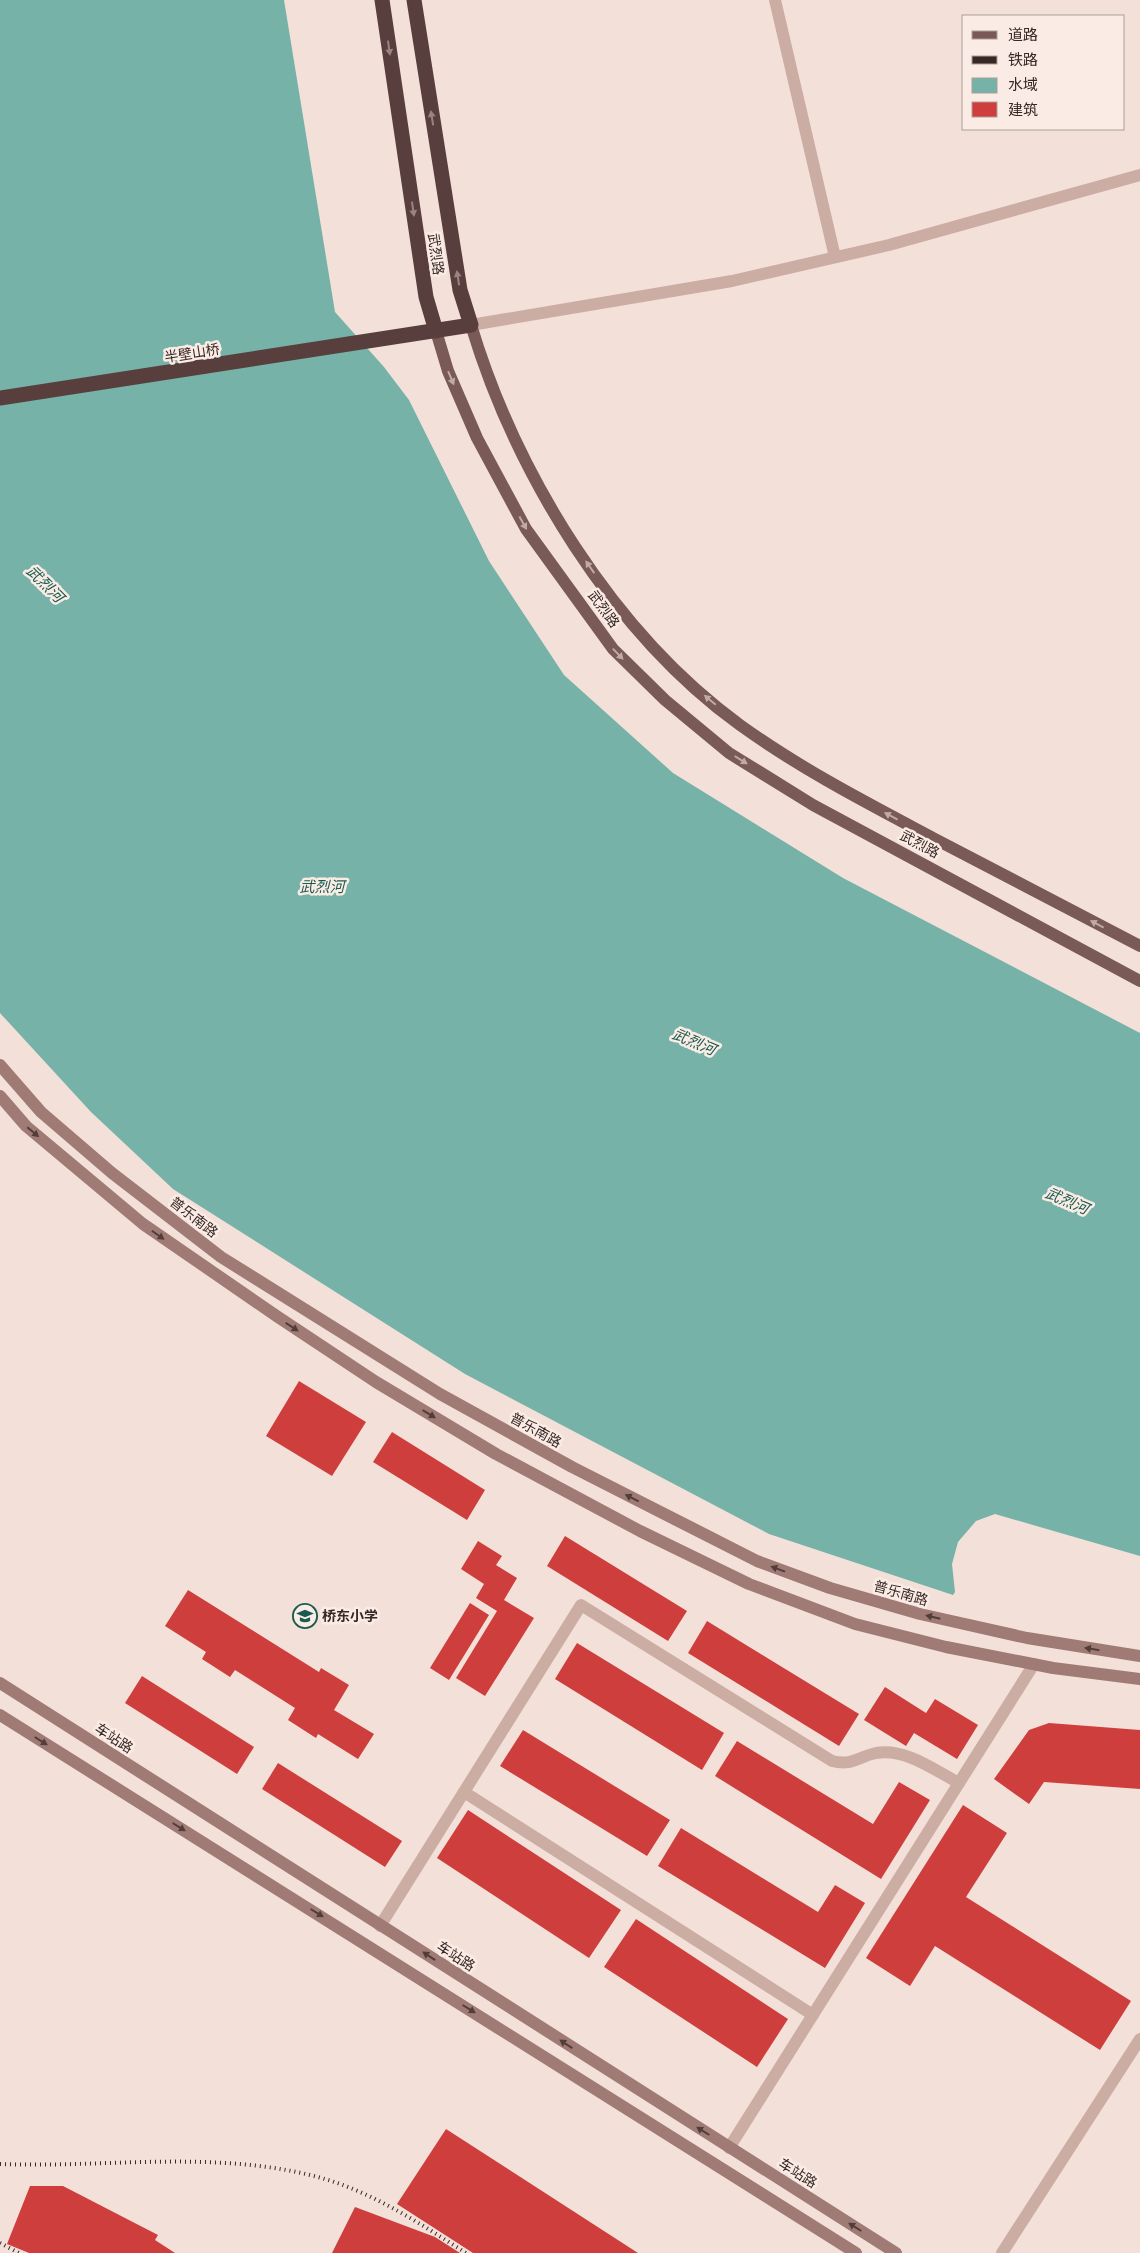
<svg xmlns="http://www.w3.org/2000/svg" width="1140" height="2253" font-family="'Work Sans','Noto Sans SC',sans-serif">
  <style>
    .water { fill: #76b2a7 }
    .building { fill: #ce3e3c }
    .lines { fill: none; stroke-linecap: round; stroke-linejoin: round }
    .street { stroke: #ccada4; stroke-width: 12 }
    .secondary { stroke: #a07b75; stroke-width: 12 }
    .primary { stroke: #7a5a56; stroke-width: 12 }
    .highway { stroke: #583f3d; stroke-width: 15 }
    .rail { stroke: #372826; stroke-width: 4; stroke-dasharray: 1 4; stroke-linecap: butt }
    .oneway { fill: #998480 }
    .oneway2 { fill: #c0aaa5 }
    .oneway3 { fill: #513d3a }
    .labels { text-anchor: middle; stroke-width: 5; stroke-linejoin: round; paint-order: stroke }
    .street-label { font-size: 14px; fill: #372826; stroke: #faece5 }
    .poi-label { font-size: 14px; font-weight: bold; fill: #372826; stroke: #faece5; text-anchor: start }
    .water-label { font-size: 15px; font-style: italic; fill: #195b50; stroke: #faece5 }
  </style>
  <rect width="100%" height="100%" fill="#f3e1d9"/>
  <polygon class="water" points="0,0 284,0 335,312 384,367 409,400 489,561 564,675 673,773 843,878 1140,1033 1140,1556 995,1514 976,1521 958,1542 952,1564 955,1592 953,1595 769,1534 465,1374 173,1189 91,1112 0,1013"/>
  <g class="building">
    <polygon points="299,1381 366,1422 332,1476 266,1436"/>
    <polygon points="392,1432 485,1490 467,1520 373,1462"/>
    <polygon points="565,1536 687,1611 668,1641 547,1566"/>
    <polygon points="478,1541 502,1556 496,1565 517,1578 504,1600 534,1618 485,1696 456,1678 497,1611 476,1598 484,1584 461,1569"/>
    <polygon points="188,1590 319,1672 321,1668 349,1685 334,1710 374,1734 358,1759 318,1734 316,1738 288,1720 295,1708 235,1670 230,1677 202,1659 206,1652 165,1626"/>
    <polygon points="470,1603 489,1615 449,1680 430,1668"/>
    <polygon points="707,1621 859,1714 839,1746 688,1653"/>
    <polygon points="577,1643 724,1733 702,1770 555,1679"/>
    <polygon points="142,1676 254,1747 237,1774 125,1703"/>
    <polygon points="885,1687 926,1713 935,1699 978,1725 957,1759 914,1733 906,1746 864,1720"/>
    <polygon points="1049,1723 1140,1730 1140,1789 1044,1782 1029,1804 994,1779 1029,1730"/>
    <polygon points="523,1730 670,1820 647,1856 500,1766"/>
    <polygon points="737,1741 873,1824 899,1782 930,1800 881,1879 715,1776"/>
    <polygon points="278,1763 402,1841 385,1867 262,1789"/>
    <polygon points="963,1805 1007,1833 966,1897 1131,2001 1100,2050 935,1946 910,1986 866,1958"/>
    <polygon points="468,1810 621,1910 589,1958 437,1858"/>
    <polygon points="681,1828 818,1912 835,1885 865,1903 825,1968 658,1866"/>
    <polygon points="636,1919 788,2019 757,2067 604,1967"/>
    <polygon points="446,2129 638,2253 473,2253 397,2204"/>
    <polygon points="30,2186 63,2186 158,2235 155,2240 175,2253 29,2253 7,2244"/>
    <polygon points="355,2207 435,2237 460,2253 332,2253"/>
  </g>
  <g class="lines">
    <g class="street">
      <polyline points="775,0 835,257"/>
      <polyline points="471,325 732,281 889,245 1140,175"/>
      <polyline points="464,1792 813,2015"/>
      <path d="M 380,1926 L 581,1605 L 832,1761 C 853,1766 857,1757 876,1753 C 906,1748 934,1770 959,1783"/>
      <polyline points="729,2148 1034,1664"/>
      <polyline points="1002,2253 1140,2039"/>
    </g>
    <g class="secondary">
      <polyline points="0,1065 41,1112 112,1173 221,1257 440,1394 572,1467 757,1561 830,1588 920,1614 1027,1638 1140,1656"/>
      <polyline points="0,1096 26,1126 143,1224 278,1317 376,1382 496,1454 640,1531 749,1584 855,1624 946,1647 1053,1668 1140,1679"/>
      <polyline points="0,1683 896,2253"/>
      <polyline points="0,1715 856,2253"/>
    </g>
    <g class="primary">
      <path d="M 471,325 C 516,474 613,633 740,725 C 801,769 867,803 933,838 C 1002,874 1071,910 1140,946"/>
      <polyline points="436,331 448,371 477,438 526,529 613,649 665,700 729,753 813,805 1140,981"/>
    </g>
    <g class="highway">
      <polyline points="382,0 426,297 436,331"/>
      <polyline points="0,398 471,325 460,290 414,0"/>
    </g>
    <g class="rail">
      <path d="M 0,2164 C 105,2168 211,2150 314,2176 C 370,2190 419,2223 466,2253"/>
      <polyline points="0,2243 19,2253"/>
    </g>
  </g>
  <defs><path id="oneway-solid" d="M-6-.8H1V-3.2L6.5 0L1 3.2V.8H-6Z" transform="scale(1.25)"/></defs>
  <g class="oneway">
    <use href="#oneway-solid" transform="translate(389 48) rotate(82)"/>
    <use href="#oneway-solid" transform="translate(432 118) rotate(-99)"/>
    <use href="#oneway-solid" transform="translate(413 209) rotate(82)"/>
    <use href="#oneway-solid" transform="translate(458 278) rotate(-99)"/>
  </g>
  <g class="oneway2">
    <use href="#oneway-solid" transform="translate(451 378) rotate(67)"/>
    <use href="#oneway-solid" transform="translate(523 523) rotate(61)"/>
    <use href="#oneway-solid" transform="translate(590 567) rotate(-125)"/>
    <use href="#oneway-solid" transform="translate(618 654) rotate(46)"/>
    <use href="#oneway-solid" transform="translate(710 700) rotate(-140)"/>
    <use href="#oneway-solid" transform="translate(741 760) rotate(32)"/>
    <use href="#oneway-solid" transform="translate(891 816) rotate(-152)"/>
    <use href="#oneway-solid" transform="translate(1097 924) rotate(-152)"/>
  </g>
  <g class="oneway3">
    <use href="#oneway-solid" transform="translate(33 1132) rotate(40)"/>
    <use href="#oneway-solid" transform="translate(158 1235) rotate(35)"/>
    <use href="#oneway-solid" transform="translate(292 1327) rotate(33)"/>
    <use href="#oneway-solid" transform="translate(429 1414) rotate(31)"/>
    <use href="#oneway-solid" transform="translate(632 1498) rotate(-153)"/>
    <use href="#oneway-solid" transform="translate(778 1569) rotate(-160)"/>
    <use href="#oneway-solid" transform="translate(933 1617) rotate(-167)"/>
    <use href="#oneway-solid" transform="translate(1092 1649) rotate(-171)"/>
    <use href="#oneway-solid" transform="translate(41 1741) rotate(32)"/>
    <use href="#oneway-solid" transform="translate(179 1827) rotate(32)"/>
    <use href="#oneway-solid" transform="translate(317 1913) rotate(32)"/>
    <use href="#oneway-solid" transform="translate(429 1956) rotate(-147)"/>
    <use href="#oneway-solid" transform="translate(469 2009) rotate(32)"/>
    <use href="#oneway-solid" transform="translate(566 2044) rotate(-147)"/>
    <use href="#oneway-solid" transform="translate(703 2131) rotate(-148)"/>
    <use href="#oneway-solid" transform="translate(855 2227) rotate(-148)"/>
  </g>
  <defs>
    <symbol id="school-ring" viewBox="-11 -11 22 22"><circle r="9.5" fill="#faece5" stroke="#195b50" stroke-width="1.5"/><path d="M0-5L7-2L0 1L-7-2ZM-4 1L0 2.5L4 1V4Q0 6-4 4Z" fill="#195b50"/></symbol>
  </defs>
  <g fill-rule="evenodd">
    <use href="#school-ring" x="291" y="1602" width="28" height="28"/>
  </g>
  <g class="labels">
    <g class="street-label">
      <text transform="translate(436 254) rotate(82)" y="5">武烈路</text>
      <text transform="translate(192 353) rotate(-9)" y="5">半壁山桥</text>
      <text transform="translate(604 609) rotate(54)" y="5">武烈路</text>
      <text transform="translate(920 844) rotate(28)" y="5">武烈路</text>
      <text transform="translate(194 1217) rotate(38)" y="5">普乐南路</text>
      <text transform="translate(536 1430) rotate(29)" y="5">普乐南路</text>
      <text transform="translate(901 1593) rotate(16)" y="5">普乐南路</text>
      <text transform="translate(114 1738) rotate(33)" y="5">车站路</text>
      <text transform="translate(456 1956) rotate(33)" y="5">车站路</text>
      <text transform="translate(798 2173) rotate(32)" y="5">车站路</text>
    </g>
    <g class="poi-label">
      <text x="322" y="1621">桥东小学</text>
    </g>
    <g class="water-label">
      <text transform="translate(45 584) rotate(45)" y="5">武烈河</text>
      <text x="322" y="892">武烈河</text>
      <text transform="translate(694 1042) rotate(23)" y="5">武烈河</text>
      <text transform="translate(1067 1201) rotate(23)" y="5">武烈河</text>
    </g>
  </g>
  <rect x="962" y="15" width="162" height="115" fill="#faece5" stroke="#ac9e99"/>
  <rect x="972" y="31" width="25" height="8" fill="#7a5a56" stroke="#ac9e99"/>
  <text x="1008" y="40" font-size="15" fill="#372826">道路</text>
  <rect x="972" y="56" width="25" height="8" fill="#372826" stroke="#ac9e99"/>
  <text x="1008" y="65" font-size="15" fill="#372826">铁路</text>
  <rect x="972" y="78" width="25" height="15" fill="#76b2a7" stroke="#ac9e99"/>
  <text x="1008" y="90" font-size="15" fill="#372826">水域</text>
  <rect x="972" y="102" width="25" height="15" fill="#ce3e3c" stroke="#ac9e99"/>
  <text x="1008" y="115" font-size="15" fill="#372826">建筑</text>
</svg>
